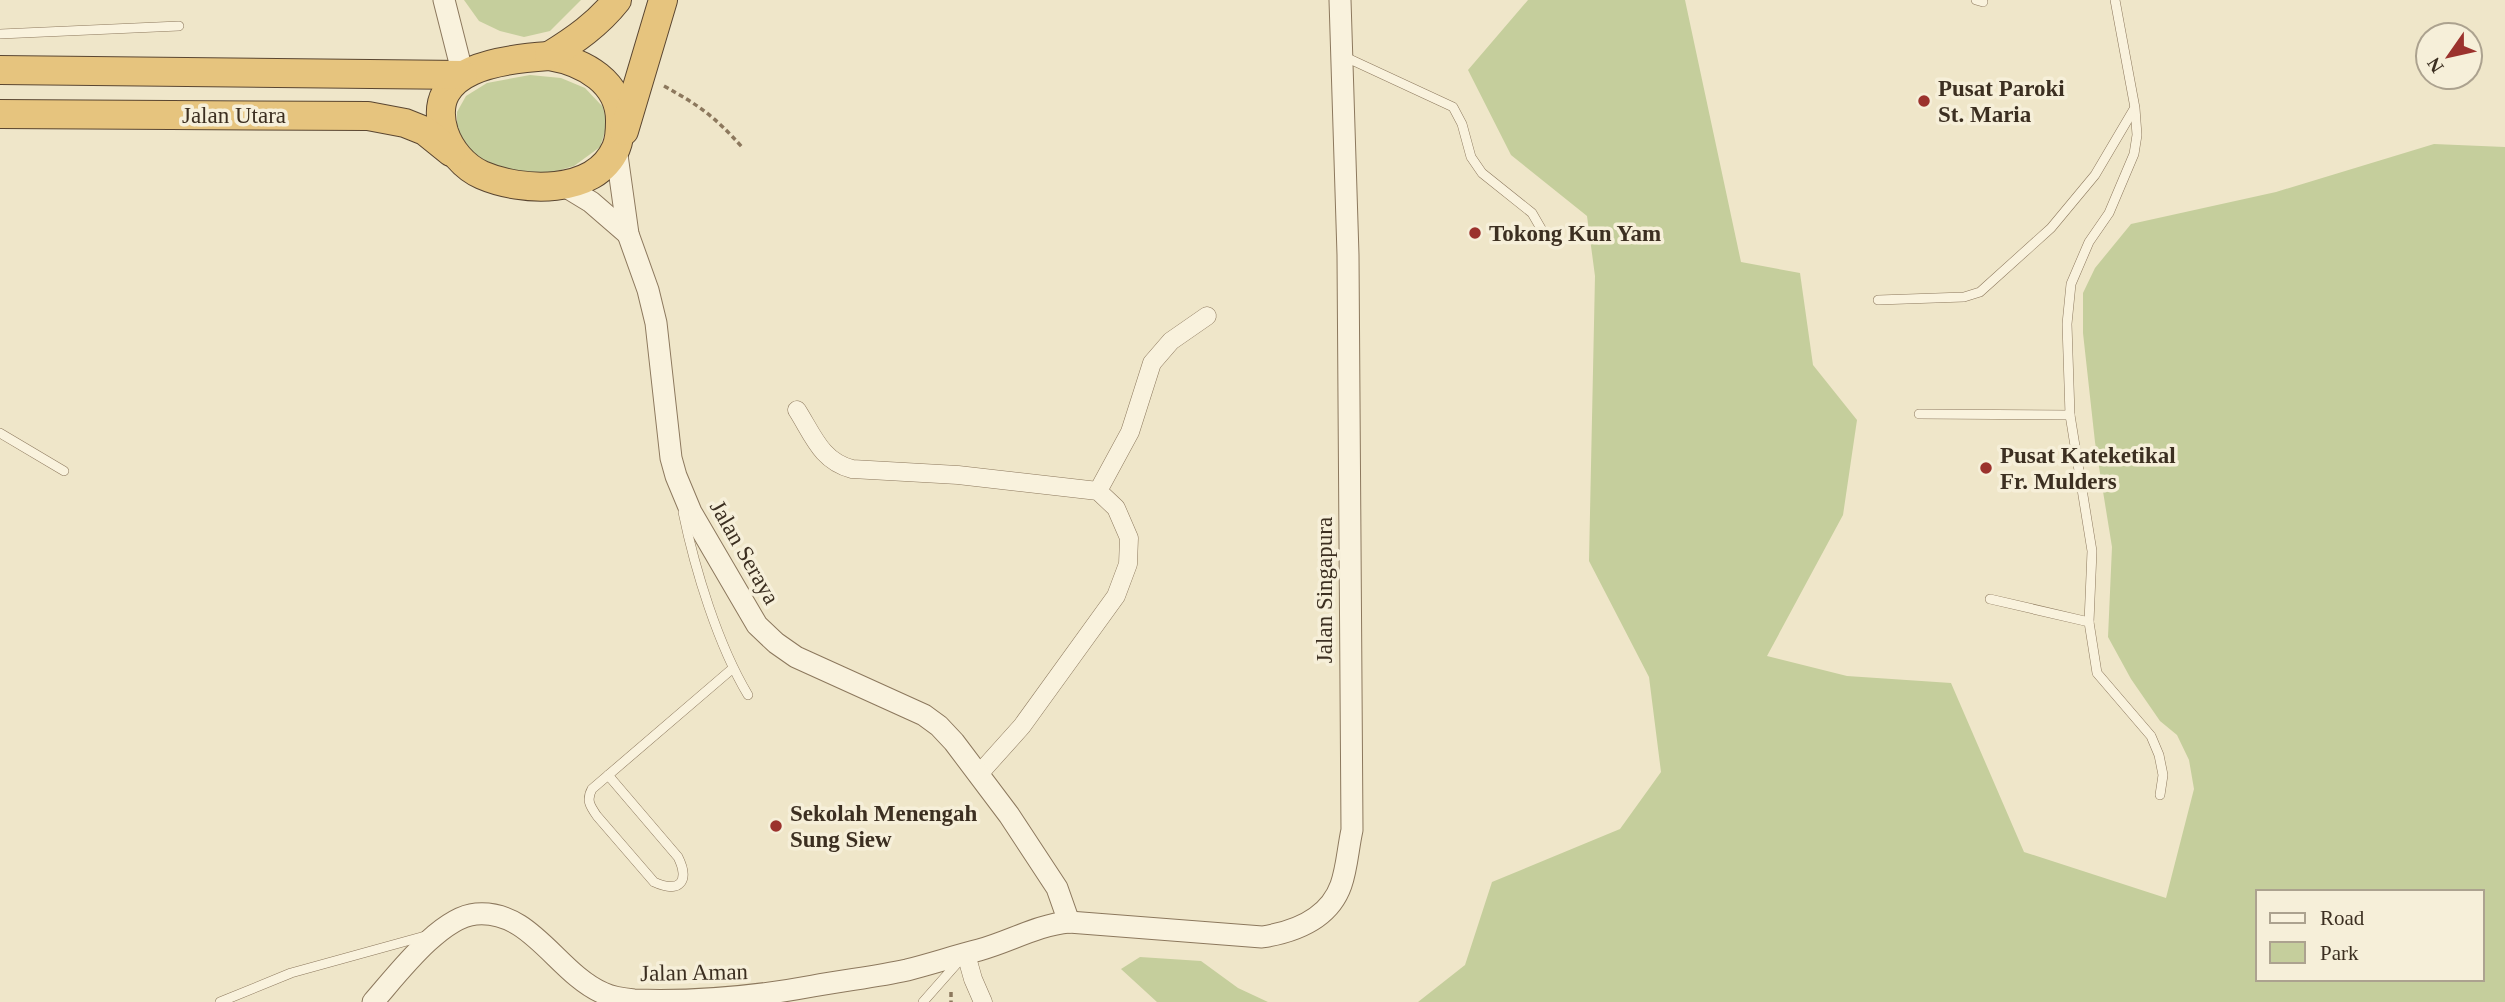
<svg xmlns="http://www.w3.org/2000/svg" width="2505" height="1002" font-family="'Times New Roman',serif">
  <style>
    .green { fill: #c5ce9c; fill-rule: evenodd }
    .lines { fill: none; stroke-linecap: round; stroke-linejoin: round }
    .service-casing { stroke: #8c785d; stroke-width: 10 }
    .minor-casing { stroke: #8c785d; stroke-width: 19 }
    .tertiary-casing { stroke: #8c785d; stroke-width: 23 }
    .trunk-casing { stroke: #5a4631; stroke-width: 30 }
    .path { stroke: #8c785d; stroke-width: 3.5; stroke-dasharray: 5 3.5; stroke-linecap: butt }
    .service { stroke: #f9f2dd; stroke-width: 9 }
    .minor { stroke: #f9f2dd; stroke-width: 18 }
    .tertiary { stroke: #f9f2dd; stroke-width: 21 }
    .trunk { stroke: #e6c47e; stroke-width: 28 }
    .poi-dot { fill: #9b322d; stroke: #f6efd9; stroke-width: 2.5 }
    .labels { text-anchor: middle; stroke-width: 7; stroke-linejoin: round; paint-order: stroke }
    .poi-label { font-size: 23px; font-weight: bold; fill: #3c2f21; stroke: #f6efd9; text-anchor: start }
    .street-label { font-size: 23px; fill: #3c2f21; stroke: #f6efd9 }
  </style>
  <rect width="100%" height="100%" fill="#efe6c9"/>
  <g class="green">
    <polygon points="464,0 581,0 550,31 524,37 500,31 479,21"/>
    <path d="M 1528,0 L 1685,0 L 1741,262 L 1800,273 L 1813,365 L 1857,420 L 1843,515 L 1767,656 L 1847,676 L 1951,683 L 2024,852 L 2166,898 L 2194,789 L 2189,760 L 2177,735 L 2160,721 L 2131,679 L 2108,637 L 2112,547 L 2095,442 L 2083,333 L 2083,293 L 2095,268 L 2131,224 L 2276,192 L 2434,144 L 2505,147 L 2505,1002 L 1418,1002 L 1465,965 L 1492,882 L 1620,829 L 1661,772 L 1649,677 L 1589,561 L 1595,276 L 1587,216 L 1511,155 L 1468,70 ZM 2258,892 L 2482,892 L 2482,979 L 2258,979 Z"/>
    <polygon points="530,75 561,78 585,88 603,107 607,125 600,147 574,166 546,174 503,170 468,154 457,133 457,112 466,96 487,83"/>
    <polygon points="1140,957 1201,961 1238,988 1268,1002 1157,1002 1121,969"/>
  </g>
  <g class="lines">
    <defs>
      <g id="service">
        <polyline points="1976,0 1983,2"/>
        <polyline points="2115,0 2135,108 2137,135 2134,154 2109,213 2089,242 2071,284 2067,324 2070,415 2092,551 2089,622 2097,673 2151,736 2159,755 2163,775 2160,795"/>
        <polyline points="0,34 179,26"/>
        <polyline points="1343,56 1453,107 1462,124 1471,157 1482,173 1532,213 1543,232"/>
        <polyline points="1878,300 1964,297 1980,292 2051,228 2095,175 2134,109"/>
        <polyline points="1919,414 2070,415"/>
        <polyline points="0,433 64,471"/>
        <path d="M 683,512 C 695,570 718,645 748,695"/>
        <polyline points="1990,599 2089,622"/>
        <path d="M 608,775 L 678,857 C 690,881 680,894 654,882 L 597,816 C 590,806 586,800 592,789 L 732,669"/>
        <polyline points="220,1002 291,973 425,936"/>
        <polyline points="923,1002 960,960"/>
      </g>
      <g id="minor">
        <path d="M 797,410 C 813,435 821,461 852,469 L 958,475 L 1098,491 L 1116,508 L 1129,538 L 1128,564 L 1116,596 L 1022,726 L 979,774"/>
        <polyline points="1098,491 1130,432 1152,363 1171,341 1207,316"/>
        <polyline points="966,954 973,979 983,1002"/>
      </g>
      <g id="tertiary">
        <polyline points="444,0 463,75"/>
        <polyline points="616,148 628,234 648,290 656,323 671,458 676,476 691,512 757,625 776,643 796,657 924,715 939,726 954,742 1009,815 1057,888 1069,922"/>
        <polyline points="563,185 591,202 628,234"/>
        <path d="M 373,1002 C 396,976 440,917 476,914 C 531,909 557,973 603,993 C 611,997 624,999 634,1000 C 694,1002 754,997 813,986 C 844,980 876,977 907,970 C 931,964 955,956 979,950 C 1009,942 1037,925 1069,922 L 1262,937 C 1294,932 1329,919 1341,885 C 1347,868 1348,848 1352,830 L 1348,255 L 1340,0"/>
      </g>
      <g id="trunk">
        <path d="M 549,56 C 584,62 621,82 620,122 C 620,130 619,141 616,148 C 595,196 521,192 482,175 C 464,167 450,150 444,132 C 424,67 504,59 549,56 Z"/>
        <path d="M 549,56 C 575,40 598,24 617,0"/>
        <polyline points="0,70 463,75"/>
        <polyline points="0,114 368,116 405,123 425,131 451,152"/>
        <polyline points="624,131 663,0"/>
      </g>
    </defs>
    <use href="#service" class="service-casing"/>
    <use href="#minor" class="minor-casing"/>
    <use href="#tertiary" class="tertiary-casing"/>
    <use href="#trunk" class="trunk-casing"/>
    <g class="path">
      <path d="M 664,86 C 700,106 714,116 742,147"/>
      <polyline points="951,992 951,1002"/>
    </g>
    <use href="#service" class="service"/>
    <use href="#minor" class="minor"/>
    <use href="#tertiary" class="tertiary"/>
    <use href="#trunk" class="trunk"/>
  </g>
  <g class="poi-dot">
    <circle cx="1924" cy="101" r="7"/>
    <circle cx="1475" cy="233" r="7"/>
    <circle cx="1986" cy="468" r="7"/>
    <circle cx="776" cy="826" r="7"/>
  </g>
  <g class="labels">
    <g class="poi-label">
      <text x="1938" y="96">Pusat Paroki<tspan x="1938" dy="26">St. Maria</tspan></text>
      <text x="1489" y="241">Tokong Kun Yam</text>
      <text x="2000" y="463">Pusat Kateketikal<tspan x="2000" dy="26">Fr. Mulders</tspan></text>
      <text x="790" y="821">Sekolah Menengah<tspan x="790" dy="26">Sung Siew</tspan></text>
    </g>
    <g class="street-label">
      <text x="234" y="123">Jalan Utara</text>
      <text transform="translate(745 552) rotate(60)" y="8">Jalan Seraya</text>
      <text transform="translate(1324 590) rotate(-90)" y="8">Jalan Singapura</text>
      <text transform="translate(694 972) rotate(-1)" y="8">Jalan Aman</text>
    </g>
  </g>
  <rect x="2256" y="890" width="228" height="91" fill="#f6efd9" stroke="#aca28f" stroke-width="2"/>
  <rect x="2270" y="913" width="35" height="10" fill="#f9f2dd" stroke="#aca28f" stroke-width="2"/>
  <text x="2320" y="925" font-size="21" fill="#3c2f21">Road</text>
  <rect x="2270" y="942" width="35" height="21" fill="#c5ce9c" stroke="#aca28f" stroke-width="2"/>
  <text x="2320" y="960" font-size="21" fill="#3c2f21">Park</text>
  <g transform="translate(2449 56) rotate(236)"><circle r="33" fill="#f6efd9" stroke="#aca28f" stroke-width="2"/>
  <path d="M0-5L12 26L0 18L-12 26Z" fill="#9b322d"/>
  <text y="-10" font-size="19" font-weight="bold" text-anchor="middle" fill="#3c2f21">N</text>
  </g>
</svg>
